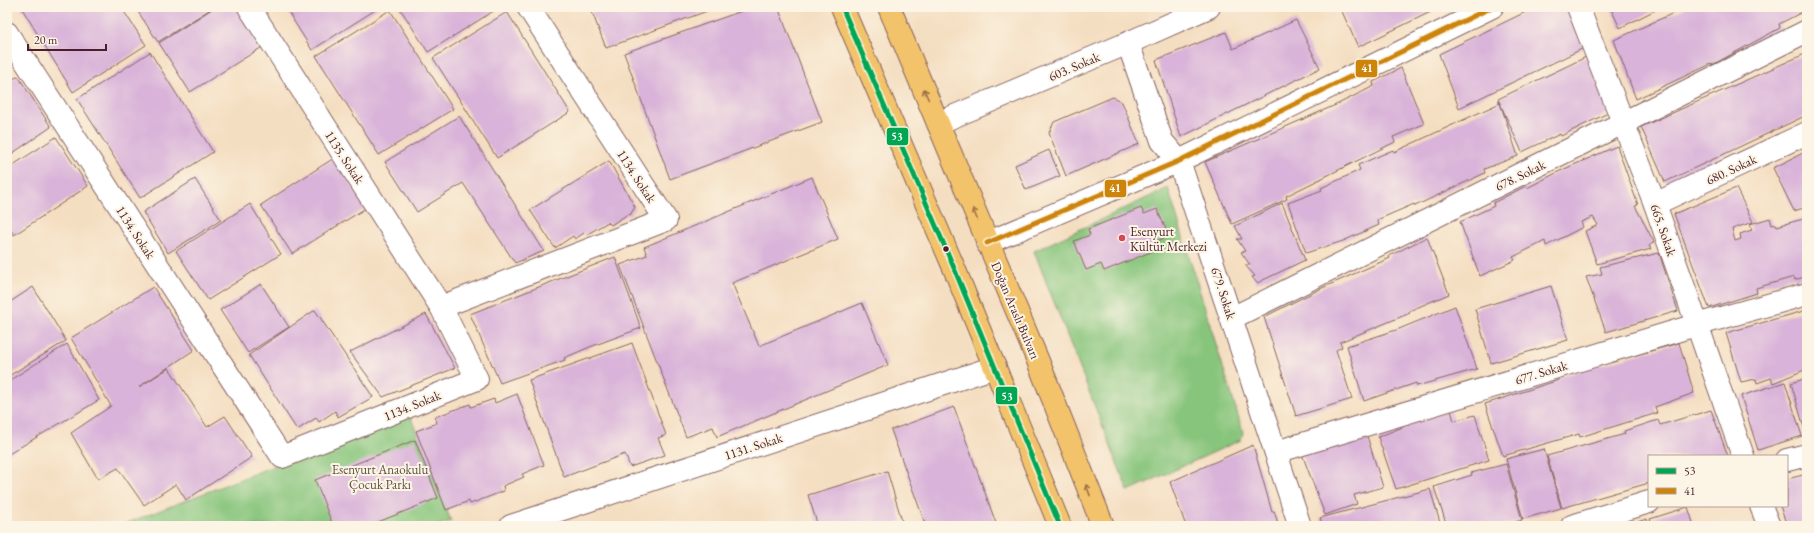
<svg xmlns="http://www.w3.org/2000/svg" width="1814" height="533" font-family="'EB Garamond',serif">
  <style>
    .green { fill: #87c57c; stroke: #687254 }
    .building { fill: #d9b3d9 }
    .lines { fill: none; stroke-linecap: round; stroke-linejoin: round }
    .minor-casing { stroke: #866260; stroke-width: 24 }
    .primary-casing { stroke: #866260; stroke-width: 24 }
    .minor { stroke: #fff; stroke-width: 22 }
    .primary { stroke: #f2c36a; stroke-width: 22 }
    .bus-1-casing { stroke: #fcf5e5; stroke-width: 8 }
    .bus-2-casing { stroke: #fcf5e5; stroke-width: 8 }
    .bus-1 { stroke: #00a651; stroke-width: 5 }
    .bus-2 { stroke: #cc840b; stroke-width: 5 }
    .oneway { stroke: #9e714a }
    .poi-dot { fill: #d1495b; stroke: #fcf5e5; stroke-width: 1.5 }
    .bus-dot { fill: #4a1f2b; stroke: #fcf5e5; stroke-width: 1.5 }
    .labels { text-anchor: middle; stroke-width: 4; stroke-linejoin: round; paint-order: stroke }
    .street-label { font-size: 13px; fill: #4a1f2b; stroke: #fcf5e5 }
    .poi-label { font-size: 13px; fill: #4a1f2b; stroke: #fcf5e5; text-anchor: start }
    .park-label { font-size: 13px; fill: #5c5143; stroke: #fcf5e5 }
    .line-badge { stroke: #fcf5e5; stroke-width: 1.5 }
    .badge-label { font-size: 11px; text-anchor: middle; font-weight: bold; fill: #fff }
  </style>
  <rect width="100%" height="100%" fill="#fcf5e5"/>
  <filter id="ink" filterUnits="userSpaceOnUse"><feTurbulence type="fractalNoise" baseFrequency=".025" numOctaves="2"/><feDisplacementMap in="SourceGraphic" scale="8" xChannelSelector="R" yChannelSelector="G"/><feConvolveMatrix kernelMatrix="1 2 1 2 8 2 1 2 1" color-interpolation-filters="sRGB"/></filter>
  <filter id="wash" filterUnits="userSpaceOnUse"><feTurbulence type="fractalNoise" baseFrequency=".012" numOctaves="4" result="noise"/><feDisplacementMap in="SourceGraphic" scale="16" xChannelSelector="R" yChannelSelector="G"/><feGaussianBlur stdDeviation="0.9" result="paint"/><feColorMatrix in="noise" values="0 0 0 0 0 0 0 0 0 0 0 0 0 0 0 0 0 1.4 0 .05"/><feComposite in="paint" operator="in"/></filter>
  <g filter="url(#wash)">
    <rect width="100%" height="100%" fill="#f4dec1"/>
    <g class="green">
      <polygon points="1168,188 1243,432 1241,440 1128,491 1034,251"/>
      <polygon points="409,413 451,521 435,526 120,526"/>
    </g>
    <g id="blocks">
      <g class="building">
        <polygon points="21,7 121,7 146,45 73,92"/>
        <polygon points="135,7 214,7 158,42"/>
        <polygon points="215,7 239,7 264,46 190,92 159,43"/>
        <polygon points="285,7 380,7 312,50"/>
        <polygon points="399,7 500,7 428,52"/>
        <polygon points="590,7 718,7 606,48"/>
        <polygon points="753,7 778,7 822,122 670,179 624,53"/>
        <polygon points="1340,7 1441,7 1358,47"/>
        <polygon points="1536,7 1569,7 1584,48 1459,108 1439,54"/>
        <polygon points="1610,7 1661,7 1620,28"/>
        <polygon points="1687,7 1805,7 1806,10 1779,24 1780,28 1712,65 1711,64 1636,99 1614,40"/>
        <polygon points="390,10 453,109 379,155 316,56"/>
        <polygon points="507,12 570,112 497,158 433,58"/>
        <polygon points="1296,20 1320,68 1181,137 1156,60 1226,32 1233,49"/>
        <polygon points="150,52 213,152 140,198 77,99"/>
        <polygon points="1807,53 1807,115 1665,182 1641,127"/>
        <polygon points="1586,57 1610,112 1561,136 1560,134 1522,152 1498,99"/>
        <polygon points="1401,68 1424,124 1393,137 1395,142 1286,196 1287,199 1232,224 1205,162 1338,104 1374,86 1373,82"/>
        <polygon points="18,76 51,127 7,157 7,83"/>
        <polygon points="1113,97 1122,102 1139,144 1066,176 1049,133 1054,122"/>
        <polygon points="1500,103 1518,156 1484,169 1485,173 1415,206 1414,204 1377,220 1379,225 1343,241 1306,253 1288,203 1322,190 1321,188 1360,170 1358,165 1393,150 1394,152"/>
        <polygon points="459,116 490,165 544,251 515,263 463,183 417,212 385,162"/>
        <polygon points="56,137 88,186 14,235 7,224 7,169"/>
        <polygon points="1617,146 1638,205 1635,206 1654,242 1649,246 1651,249 1597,264 1585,231 1598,225 1593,217 1581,222 1583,227 1546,246 1545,241 1513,257 1515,260 1480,276 1460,222 1494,206 1493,203 1526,186 1527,188 1562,170"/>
        <polygon points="1049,150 1060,176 1026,190 1015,165"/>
        <polygon points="1807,151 1807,207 1794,211 1773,168"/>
        <polygon points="334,158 366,208 292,254 261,205"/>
        <polygon points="609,161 635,207 630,215 628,214 611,225 608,222 586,235 584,233 575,239 573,236 555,248 530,210"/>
        <polygon points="812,177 838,239 732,283 759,346 862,303 888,365 717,437 713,427 686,437 620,265 647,255 644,247"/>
        <polygon points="195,179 221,220 168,253 143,212"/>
        <polygon points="1736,188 1753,222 1732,229 1735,241 1741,239 1740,234 1752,230 1750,224 1770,218 1772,225 1776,224 1777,226 1807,218 1807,276 1795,280 1794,277 1756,288 1757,293 1709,308 1674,214"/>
        <polygon points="1282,203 1305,260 1257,283 1252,277 1255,276 1245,265 1250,265 1241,252 1245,251 1237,239 1242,239 1235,226"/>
        <polygon points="250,204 281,254 208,300 176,251"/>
        <polygon points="1141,208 1144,214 1157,209 1169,236 1155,242 1158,249 1104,271 1101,264 1086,270 1074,241 1090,235 1088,229"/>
        <polygon points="1427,237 1449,294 1409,311 1410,313 1340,342 1342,347 1336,350 1352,399 1296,416 1264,317 1322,288 1390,258 1389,256"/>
        <polygon points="1659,253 1678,311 1606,332 1586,277 1602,274 1600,267"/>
        <polygon points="615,257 641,328 590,347 564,358 565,360 500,383 470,314"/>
        <polygon points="261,284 289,327 248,353 220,310"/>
        <polygon points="1551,286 1568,340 1491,363 1475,309"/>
        <polygon points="33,287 66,341 7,377 7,304"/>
        <polygon points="153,287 194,350 139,387 169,368 207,427 225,416 252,457 186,500 176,484 144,505 118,468 98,479 71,433 111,406 71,338"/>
        <polygon points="1455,306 1477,369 1417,386 1416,383 1364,401 1347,346 1399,329"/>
        <polygon points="315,310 373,397 338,417 335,411 319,422 316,418 297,430 249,355"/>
        <polygon points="1807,310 1807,369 1773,383 1771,378 1757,383 1756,379 1741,382 1726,333"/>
        <polygon points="426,314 455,368 383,397 350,352"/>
        <polygon points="632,343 666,435 658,438 665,455 630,467 625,454 564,477 529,380"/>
        <polygon points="1679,343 1694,393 1655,407 1657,413 1580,437 1579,434 1503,456 1485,404 1559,380 1558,377"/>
        <polygon points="67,344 99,400 7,455 7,382"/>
        <polygon points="1807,378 1807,438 1791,383"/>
        <polygon points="1785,382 1802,436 1758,450 1741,396"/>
        <polygon points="517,394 544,465 522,474 524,477 503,486 504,491 470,504 469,501 446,510 416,431 437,423 435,417 470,404 471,407 494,399 495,403"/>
        <polygon points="954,407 997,526 926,526 891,430"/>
        <polygon points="1451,410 1454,421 1475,415 1489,460 1396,489 1378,437 1410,424 1409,423"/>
        <polygon points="1711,410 1728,456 1649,456 1649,483 1562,508 1547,456 1625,434 1624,431 1658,420 1660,425"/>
        <polygon points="1367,436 1383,487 1354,495 1357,504 1325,515 1302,454"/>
        <polygon points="415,440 438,498 368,526 333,526 315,480"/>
        <polygon points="1253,445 1272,512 1274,511 1279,526 1186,526 1170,482"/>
        <polygon points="1544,449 1561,508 1523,519 1506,459"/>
        <polygon points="1506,464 1522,520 1502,526 1447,526 1434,487 1472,475 1471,473"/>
        <polygon points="887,471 902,521 886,526 818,526 808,495"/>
        <polygon points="1807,474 1807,526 1787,526 1780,506 1787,506 1787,479"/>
        <polygon points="1430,489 1441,526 1323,526 1320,518"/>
        <polygon points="1688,507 1694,526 1652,526 1650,519"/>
        <polygon points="1647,519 1649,526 1624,526"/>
      </g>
    </g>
  </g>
  <g filter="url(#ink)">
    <use href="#blocks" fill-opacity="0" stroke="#866260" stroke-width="1"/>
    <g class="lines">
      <defs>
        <g id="minor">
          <polyline points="249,7 441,307"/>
          <polyline points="1578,7 1655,204 1743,456"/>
          <polyline points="7,33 282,457 477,379 441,307 666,220 528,7"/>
          <polyline points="1128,43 1162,141 1179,161 1300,526"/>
          <polyline points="938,123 1128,43 1209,7"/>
          <polyline points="1655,204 1807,133"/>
          <polyline points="987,243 1179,161 1492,7"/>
          <polyline points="1232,318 1807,31"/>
          <polyline points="1276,452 1696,325 1807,294"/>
          <polyline points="1787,460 1807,455"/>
          <polyline points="1761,506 1769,526"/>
          <polyline points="511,526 995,367"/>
          <polyline points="1572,526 1649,502"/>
        </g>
        <g id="primary">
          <polyline points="842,7 954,268 1060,526"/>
          <polyline points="889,7 1038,361 1103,526"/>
        </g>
      </defs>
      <use href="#minor" class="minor-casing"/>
      <use href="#primary" class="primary-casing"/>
      <use href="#minor" class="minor"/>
      <use href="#primary" class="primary"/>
      <defs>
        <polyline id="bus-1" points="842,7 954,268 1060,526"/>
        <polyline id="bus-2" points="987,243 1179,161 1492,7"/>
      </defs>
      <use href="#bus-1" class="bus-1-casing"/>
      <use href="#bus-2" class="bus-2-casing"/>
      <use href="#bus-1" class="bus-1"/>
      <use href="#bus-2" class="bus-2"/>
    </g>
    <defs><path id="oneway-shaft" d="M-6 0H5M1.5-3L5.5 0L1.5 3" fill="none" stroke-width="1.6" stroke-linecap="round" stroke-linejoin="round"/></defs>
    <g class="oneway">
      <use href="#oneway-shaft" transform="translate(926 94) rotate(-113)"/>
      <use href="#oneway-shaft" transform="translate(975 214) rotate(-112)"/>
      <use href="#oneway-shaft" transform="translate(1088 490) rotate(-111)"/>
    </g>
  </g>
  <circle class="poi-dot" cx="1122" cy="238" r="4"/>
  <circle class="bus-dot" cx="946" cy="249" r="3.5"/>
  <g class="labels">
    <g class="street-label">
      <text transform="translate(1074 66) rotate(-23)" y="5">603. Sokak</text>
      <text transform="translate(345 157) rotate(57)" y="5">1135. Sokak</text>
      <text transform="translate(1731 169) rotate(-25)" y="5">680. Sokak</text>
      <text transform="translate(1520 175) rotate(-26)" y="5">678. Sokak</text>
      <text transform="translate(637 176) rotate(57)" y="5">1134. Sokak</text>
      <text transform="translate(1664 230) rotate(71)" y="5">665. Sokak</text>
      <text transform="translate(136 232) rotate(57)" y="5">1134. Sokak</text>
      <text transform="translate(1224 293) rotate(72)" y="5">679. Sokak</text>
      <text transform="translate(1016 310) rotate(67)" y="5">Doğan Araslı Bulvarı</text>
      <text transform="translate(1541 372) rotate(-17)" y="5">677. Sokak</text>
      <text transform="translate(412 405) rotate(-22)" y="5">1134. Sokak</text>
      <text transform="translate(753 446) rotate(-18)" y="5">1131. Sokak</text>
    </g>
    <g class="poi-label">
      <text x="1130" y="236">Esenyurt<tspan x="1130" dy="15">Kültür Merkezi</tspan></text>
    </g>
    <g class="park-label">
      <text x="380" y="474">Esenyurt Anaokulu<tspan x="380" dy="15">Çocuk Parkı</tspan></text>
    </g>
  </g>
  <g class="line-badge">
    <rect x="1355" y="59" width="23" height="19" rx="4" fill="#cc840b"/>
    <rect x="886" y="127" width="23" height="19" rx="4" fill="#00a651"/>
    <rect x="1104" y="179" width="23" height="19" rx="4" fill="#cc840b"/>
    <rect x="995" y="386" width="23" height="19" rx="4" fill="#00a651"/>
  </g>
  <g class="badge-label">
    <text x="1367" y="72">41</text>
    <text x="897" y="140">53</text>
    <text x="1115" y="192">41</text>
    <text x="1007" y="400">53</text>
  </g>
  <rect width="1814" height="533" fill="none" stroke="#fcf5e5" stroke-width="24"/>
  <rect x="1648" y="455" width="140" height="52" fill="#fcf5e5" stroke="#b59f9b"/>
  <rect x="1656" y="468" width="20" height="6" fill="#00a651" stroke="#b59f9b"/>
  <text x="1684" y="475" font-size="12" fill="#4a1f2b">53</text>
  <rect x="1656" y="488" width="20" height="6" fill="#cc840b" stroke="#b59f9b"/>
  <text x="1684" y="495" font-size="12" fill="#4a1f2b">41</text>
  <path d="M28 44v6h78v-6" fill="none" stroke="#4a1f2b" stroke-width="2"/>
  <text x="34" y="44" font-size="12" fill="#4a1f2b" stroke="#fcf5e5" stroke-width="3" paint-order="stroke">20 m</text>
</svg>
